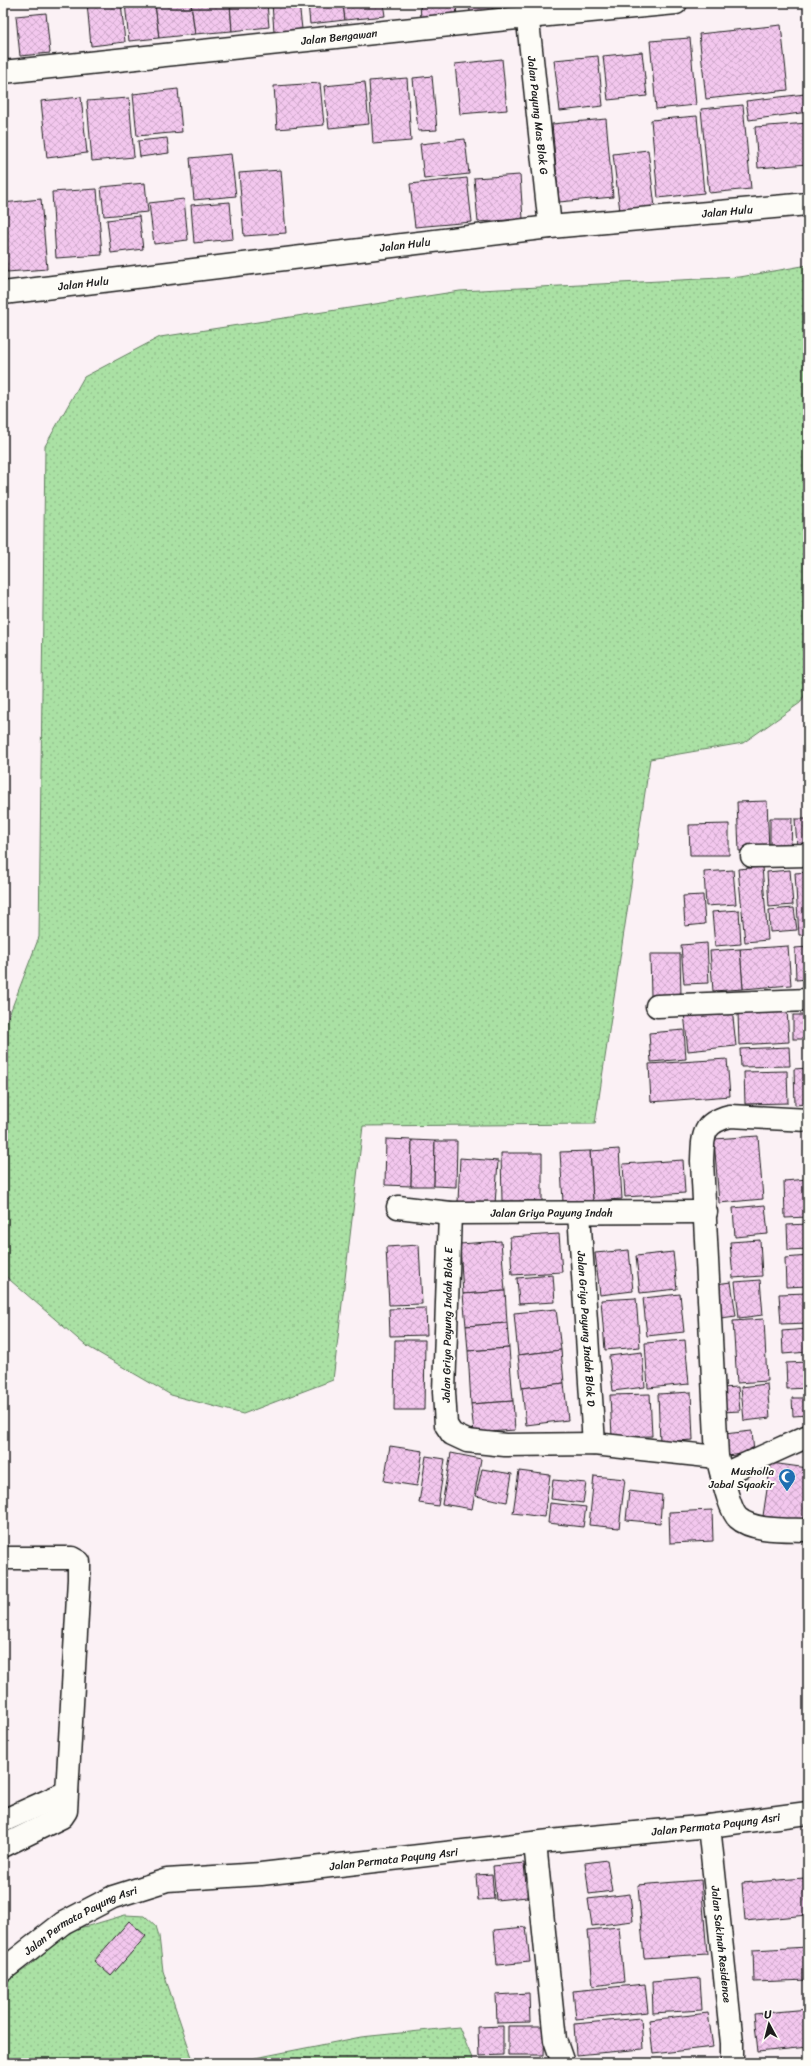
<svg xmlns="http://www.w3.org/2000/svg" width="811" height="2066" font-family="Sriracha,sans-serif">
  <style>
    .green { fill: url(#green-dots); stroke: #637e60 }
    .building { fill: url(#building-cross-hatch); stroke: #1c1c1c }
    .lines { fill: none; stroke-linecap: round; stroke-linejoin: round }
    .minor-casing { stroke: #1c1c1c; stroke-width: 25 }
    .minor { stroke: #fdfcf7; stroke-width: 22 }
    .labels { text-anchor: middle; stroke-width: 4; stroke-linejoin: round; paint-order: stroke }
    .street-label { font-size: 11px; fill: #1c1c1c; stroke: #fdfcf7 }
    .poi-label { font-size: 11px; fill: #1c1c1c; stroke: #fdfcf7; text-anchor: end }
  </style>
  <defs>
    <pattern id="green-dots" width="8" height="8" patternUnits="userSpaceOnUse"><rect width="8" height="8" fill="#aae1a4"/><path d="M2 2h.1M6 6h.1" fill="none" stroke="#92c08d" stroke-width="1.8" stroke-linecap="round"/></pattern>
    <pattern id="building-cross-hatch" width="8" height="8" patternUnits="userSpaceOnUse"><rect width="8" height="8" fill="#f3c7ee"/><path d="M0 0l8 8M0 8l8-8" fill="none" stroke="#d0aacc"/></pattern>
  </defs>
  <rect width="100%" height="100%" fill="#fbf1f5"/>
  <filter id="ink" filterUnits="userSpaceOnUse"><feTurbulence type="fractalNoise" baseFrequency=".025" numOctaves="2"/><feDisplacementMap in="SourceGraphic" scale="8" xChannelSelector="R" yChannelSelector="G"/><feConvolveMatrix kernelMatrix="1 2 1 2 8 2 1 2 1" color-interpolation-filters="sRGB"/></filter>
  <g filter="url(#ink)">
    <g class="green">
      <polygon points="808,265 808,689 800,703 743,743 650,759 595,1124 363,1126 333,1380 243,1414 171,1395 85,1345 3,1274 3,1031 39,937 45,446 84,377 160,337 460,291 740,277"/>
      <polygon points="125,1915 145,1916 156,1926 159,1936 163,1971 194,2063 3,2063 3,1984 31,1965 67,1930 88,1926"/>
      <polygon points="459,2027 474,2063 230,2063 361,2037"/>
    </g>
    <g class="building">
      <polygon points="87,3 121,3 125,42 91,46"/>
      <polygon points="125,3 155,3 159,38 129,41"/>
      <polygon points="155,3 191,3 195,34 159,38"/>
      <polygon points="191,3 230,3 232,31 195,34"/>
      <polygon points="230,3 267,3 269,27 232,31"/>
      <polygon points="272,3 299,3 302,29 274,32"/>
      <polygon points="308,3 343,3 345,20 310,24"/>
      <polygon points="343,3 383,3 385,16 345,20"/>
      <polygon points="420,3 456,3 457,18 421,20"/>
      <polygon points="469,3 492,3 493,18 471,20"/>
      <polygon points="46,13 50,53 20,56 16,16"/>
      <polygon points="781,25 788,90 706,99 699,34"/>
      <polygon points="690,38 696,105 656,109 650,41"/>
      <polygon points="642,52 647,96 608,100 603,56"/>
      <polygon points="598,56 603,106 560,111 554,60"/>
      <polygon points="502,59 507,110 460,114 455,64"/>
      <polygon points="432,76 437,130 418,131 413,78"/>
      <polygon points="407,78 411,141 373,144 369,81"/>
      <polygon points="365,82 369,124 329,128 324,86"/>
      <polygon points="320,83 324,125 277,129 274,86"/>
      <polygon points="178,89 182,132 137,136 133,94"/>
      <polygon points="805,94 808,112 749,120 746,101"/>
      <polygon points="81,97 87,153 47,158 41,101"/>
      <polygon points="129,98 134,157 92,161 87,101"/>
      <polygon points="743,105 751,189 709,193 701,109"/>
      <polygon points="697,116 704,193 658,198 651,120"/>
      <polygon points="606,119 613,197 559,202 552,124"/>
      <polygon points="808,123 808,164 758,168 755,127"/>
      <polygon points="167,138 169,153 140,157 138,141"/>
      <polygon points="465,139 469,174 424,179 420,144"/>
      <polygon points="648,150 655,207 620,211 613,154"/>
      <polygon points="231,154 236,196 194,200 190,158"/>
      <polygon points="281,170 286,233 244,236 239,173"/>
      <polygon points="520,175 523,219 478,222 474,178"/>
      <polygon points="467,178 472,222 415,227 410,184"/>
      <polygon points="145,183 148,212 104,216 101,187"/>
      <polygon points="97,189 102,255 56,258 52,192"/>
      <polygon points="41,199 47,269 7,272 3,232 3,203"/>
      <polygon points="184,199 188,240 154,244 149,203"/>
      <polygon points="230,202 233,239 194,243 191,205"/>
      <polygon points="139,216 143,249 111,253 107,220"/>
      <polygon points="767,801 769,850 739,851 737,802"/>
      <polygon points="770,818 792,818 791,849 770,849"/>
      <polygon points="795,819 808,819 808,846 797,846"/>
      <polygon points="729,824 729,855 690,855 689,825"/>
      <polygon points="762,867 768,940 745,942 738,869"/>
      <polygon points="733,870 736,904 706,906 704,872"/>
      <polygon points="790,870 793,905 769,907 767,872"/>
      <polygon points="808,872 808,935 799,935 795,873"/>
      <polygon points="703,895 705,924 685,926 683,896"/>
      <polygon points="794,908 797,930 770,932 769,910"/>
      <polygon points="739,910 741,944 715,946 712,912"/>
      <polygon points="707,943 709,983 684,984 681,945"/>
      <polygon points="788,946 791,985 743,989 740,949"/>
      <polygon points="808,947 808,979 796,980 795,948"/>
      <polygon points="740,949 743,989 713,991 710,951"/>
      <polygon points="650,954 680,954 681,996 651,996"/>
      <polygon points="732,1008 736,1046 688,1051 684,1013"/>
      <polygon points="787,1010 789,1042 739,1045 738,1012"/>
      <rect x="793" y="1015" width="15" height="24"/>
      <polygon points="684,1030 686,1059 651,1062 649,1033"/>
      <polygon points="789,1047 790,1066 741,1067 740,1049"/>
      <polygon points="727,1059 730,1096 651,1102 649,1064"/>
      <polygon points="808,1068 808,1104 795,1105 794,1069"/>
      <polygon points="787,1071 788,1103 745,1104 744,1072"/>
      <polygon points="758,1136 763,1199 719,1203 714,1139"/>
      <polygon points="386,1139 412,1140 411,1186 385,1185"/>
      <polygon points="412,1140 435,1141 434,1186 411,1186"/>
      <polygon points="435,1141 457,1141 456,1187 434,1186"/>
      <polygon points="619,1149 622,1199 593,1201 590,1151"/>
      <polygon points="590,1151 593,1201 563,1202 560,1152"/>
      <polygon points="501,1153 542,1153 542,1201 502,1201"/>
      <polygon points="460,1158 498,1161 495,1204 458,1202"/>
      <polygon points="683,1160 685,1193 625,1197 623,1164"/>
      <polygon points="808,1179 808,1217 785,1218 784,1181"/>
      <polygon points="765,1205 768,1234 735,1237 733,1208"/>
      <polygon points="808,1224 808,1249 788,1250 787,1225"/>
      <polygon points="559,1234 562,1272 512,1275 510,1237"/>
      <polygon points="760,1240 762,1276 733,1278 730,1242"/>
      <polygon points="501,1241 505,1291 463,1294 460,1244"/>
      <polygon points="419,1245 422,1304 389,1305 386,1247"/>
      <polygon points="629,1250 633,1291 600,1295 595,1253"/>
      <polygon points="673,1252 677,1289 640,1293 636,1256"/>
      <polygon points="808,1256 808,1286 786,1287 785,1258"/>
      <polygon points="553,1275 555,1302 519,1304 517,1278"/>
      <polygon points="760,1280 763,1315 739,1318 735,1282"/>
      <polygon points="731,1282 736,1316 721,1318 716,1284"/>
      <polygon points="505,1291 507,1323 466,1326 463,1294"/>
      <polygon points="808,1293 808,1323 781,1324 779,1294"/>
      <polygon points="680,1294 684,1332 647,1336 643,1298"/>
      <polygon points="636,1298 640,1347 605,1350 601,1300"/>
      <polygon points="426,1308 427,1335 390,1336 389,1309"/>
      <polygon points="556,1309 561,1350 518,1355 514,1313"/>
      <polygon points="764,1319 767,1381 737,1383 733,1321"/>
      <polygon points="507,1323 509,1348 468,1351 466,1326"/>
      <polygon points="808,1329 808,1352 783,1354 782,1331"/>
      <polygon points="395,1340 425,1340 424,1410 394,1410"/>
      <polygon points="685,1340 689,1384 648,1388 645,1343"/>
      <polygon points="509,1348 513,1401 471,1404 468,1351"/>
      <polygon points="561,1350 564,1383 522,1388 518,1355"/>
      <polygon points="642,1352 645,1387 613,1391 609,1356"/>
      <polygon points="808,1362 808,1388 787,1389 786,1363"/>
      <polygon points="564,1383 568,1420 526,1425 522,1388"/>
      <polygon points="767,1384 770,1418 744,1421 741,1387"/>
      <polygon points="738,1387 740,1411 722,1412 720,1388"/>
      <polygon points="691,1392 693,1440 660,1442 658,1394"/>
      <polygon points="650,1394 652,1436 612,1437 610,1395"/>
      <polygon points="792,1398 808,1398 808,1415 793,1416"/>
      <polygon points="513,1401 515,1430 474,1433 471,1404"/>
      <polygon points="752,1431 754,1453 726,1456 724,1434"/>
      <polygon points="390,1446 423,1451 417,1486 384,1481"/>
      <polygon points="451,1453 481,1459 472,1509 442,1504"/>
      <polygon points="426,1456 445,1459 438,1506 419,1503"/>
      <polygon points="771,1463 808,1468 808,1523 763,1516"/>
      <polygon points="482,1469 512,1474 507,1502 476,1496"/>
      <polygon points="519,1471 550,1475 544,1517 513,1513"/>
      <polygon points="594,1476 625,1479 619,1528 589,1525"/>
      <polygon points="553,1480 586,1483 583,1503 551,1499"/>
      <polygon points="629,1491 662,1495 660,1523 626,1520"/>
      <polygon points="550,1503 586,1507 583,1527 548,1523"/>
      <polygon points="712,1510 713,1541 670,1543 669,1512"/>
      <polygon points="607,1860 612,1891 589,1894 585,1863"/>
      <polygon points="524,1863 527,1897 496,1900 493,1866"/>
      <polygon points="492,1874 494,1899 478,1900 476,1875"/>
      <polygon points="804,1878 807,1915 745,1921 742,1883"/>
      <polygon points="701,1880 707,1954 644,1958 638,1885"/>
      <polygon points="630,1894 633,1921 592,1926 588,1899"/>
      <polygon points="129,1921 146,1936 111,1976 94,1961"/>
      <polygon points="526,1927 530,1962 497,1965 494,1930"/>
      <polygon points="619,1927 624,1982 593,1986 588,1930"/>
      <polygon points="808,1947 808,1980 754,1982 753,1950"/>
      <polygon points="700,1978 702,2010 653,2013 652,1982"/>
      <polygon points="645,1984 648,2012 576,2019 573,1991"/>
      <polygon points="529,1993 530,2022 497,2023 496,1995"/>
      <polygon points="808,2009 808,2047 758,2052 754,2014"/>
      <polygon points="708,2013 713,2047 653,2054 649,2020"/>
      <polygon points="641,2018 643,2049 576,2055 574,2024"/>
      <polygon points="503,2026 503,2055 479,2056 478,2027"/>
      <polygon points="508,2026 545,2026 544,2055 508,2055"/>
    </g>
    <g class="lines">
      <defs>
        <g id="minor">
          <path id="s1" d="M 526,3 L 550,227"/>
          <path id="s2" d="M 3,72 L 527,17 L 676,3"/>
          <path id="s3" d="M 3,293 L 550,227 L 808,204"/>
          <polyline points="752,856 808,855"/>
          <polyline points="657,1006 808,1000"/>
          <path d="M 808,1120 L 730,1116 C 702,1123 703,1135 702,1161 L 717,1457 C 721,1470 729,1510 738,1518 C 753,1532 789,1529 808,1530"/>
          <path id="s4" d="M 398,1207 L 450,1213 L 706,1212"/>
          <polyline points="450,1213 444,1392 446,1425 452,1434 467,1441 505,1445 594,1444 717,1457"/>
          <path id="s5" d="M 579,1213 L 594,1444"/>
          <polyline points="722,1475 808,1436"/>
          <polyline points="3,1558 72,1558 79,1562 79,1579 66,1811 62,1817 3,1846"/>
          <polyline points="3,1821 67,1792"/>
          <path id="s6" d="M 709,1826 L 732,2043 L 732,2063"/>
          <polyline points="535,1843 555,2040 563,2063"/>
          <path id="s7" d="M 3,1970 L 63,1923 L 113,1897 L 167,1880 L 261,1874 L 550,1841 L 709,1826 L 808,1813"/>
        </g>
      </defs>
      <use href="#minor" class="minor-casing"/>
      <use href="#minor" class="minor"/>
    </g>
  </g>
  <defs>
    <symbol id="mosque-pin" viewBox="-11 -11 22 30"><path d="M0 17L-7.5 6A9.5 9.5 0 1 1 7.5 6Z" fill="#1f6fb2" stroke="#fdfcf7"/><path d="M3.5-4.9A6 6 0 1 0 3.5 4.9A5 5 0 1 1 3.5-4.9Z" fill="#fff"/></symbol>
  </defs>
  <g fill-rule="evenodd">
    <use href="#mosque-pin" x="777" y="1467" width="20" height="27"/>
  </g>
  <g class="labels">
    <g class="street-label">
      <text dy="4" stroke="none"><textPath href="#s2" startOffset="338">Jalan Bengawan</textPath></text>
      <text dy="4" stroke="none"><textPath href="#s1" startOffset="113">Jalan Payung Mas Blok G</textPath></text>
      <text dy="4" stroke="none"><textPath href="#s3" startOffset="729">Jalan Hulu</textPath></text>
      <text dy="4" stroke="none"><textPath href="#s3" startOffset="405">Jalan Hulu</textPath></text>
      <text dy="4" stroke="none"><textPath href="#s3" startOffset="81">Jalan Hulu</textPath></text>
      <text dy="4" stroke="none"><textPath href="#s4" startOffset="154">Jalan Griya Payung Indah</textPath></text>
      <text transform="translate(447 1325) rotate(-89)" y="4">Jalan Griya Payung Indah Blok E</text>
      <text dy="4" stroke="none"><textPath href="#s5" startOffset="116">Jalan Griya Payung Indah Blok D</textPath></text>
      <text dy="4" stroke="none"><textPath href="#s7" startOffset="741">Jalan Permata Payung Asri</textPath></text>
      <text dy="4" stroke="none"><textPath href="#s7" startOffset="417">Jalan Permata Payung Asri</textPath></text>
      <text dy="4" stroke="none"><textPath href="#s7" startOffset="93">Jalan Permata Payung Asri</textPath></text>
      <text dy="4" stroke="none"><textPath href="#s6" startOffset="119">Jalan Sakinah Residence</textPath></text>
    </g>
    <g class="poi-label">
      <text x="774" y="1475">Musholla<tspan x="774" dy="13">Jabal Syaakir</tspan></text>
    </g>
  </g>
  <rect width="811" height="2066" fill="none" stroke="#fdfcf7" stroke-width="16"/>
  <rect x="8" y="8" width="795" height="2050" fill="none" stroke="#1c1c1c" stroke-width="1.5" filter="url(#ink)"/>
  <g transform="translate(769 2024) rotate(353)" stroke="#fdfcf7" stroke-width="3" paint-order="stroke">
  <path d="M0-3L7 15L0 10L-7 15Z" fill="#1c1c1c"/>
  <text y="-6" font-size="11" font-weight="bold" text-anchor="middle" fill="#1c1c1c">U</text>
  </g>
</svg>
